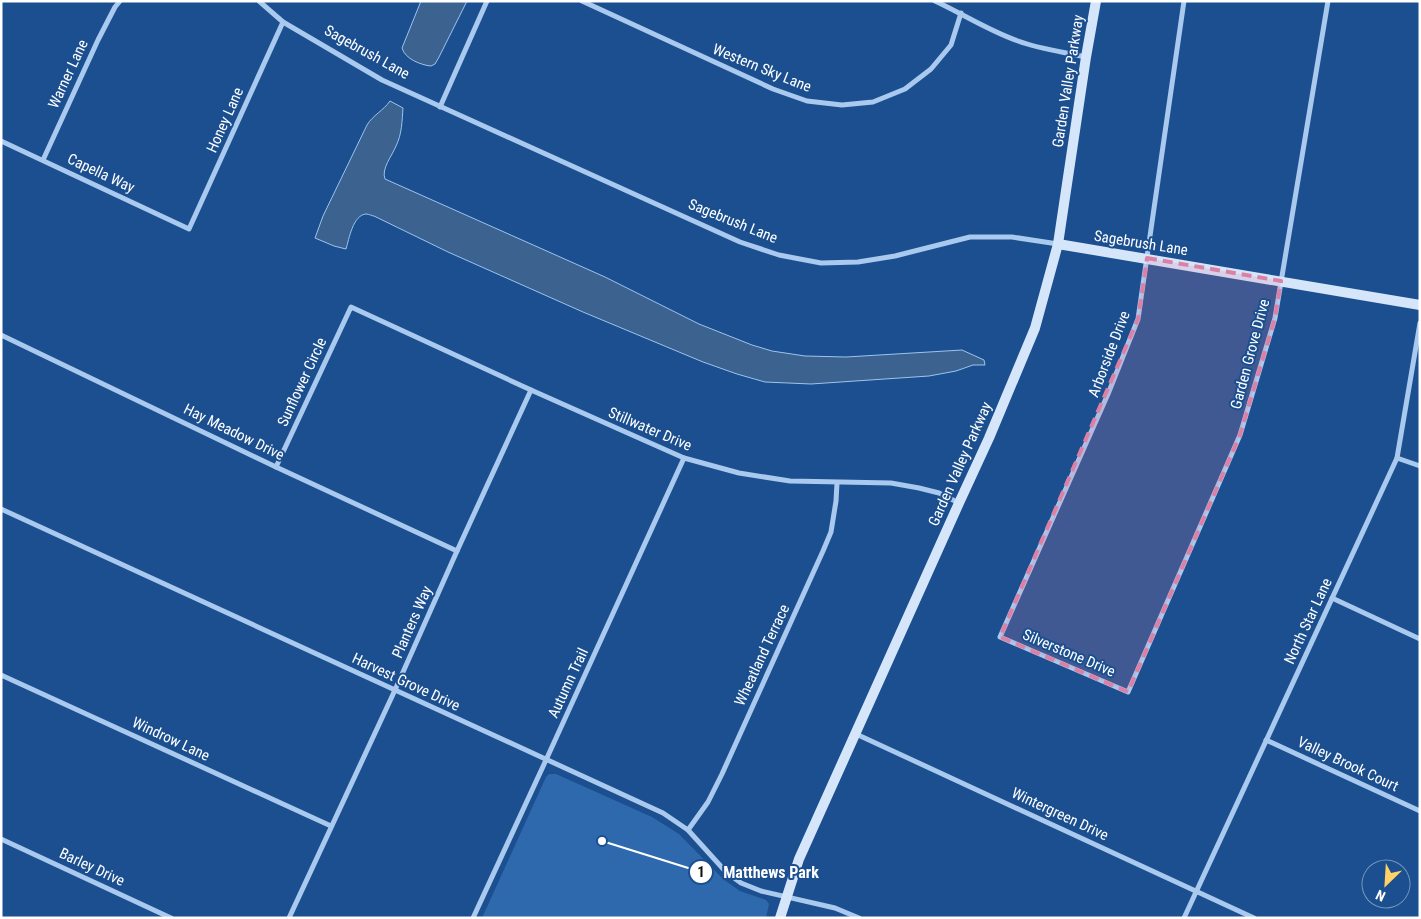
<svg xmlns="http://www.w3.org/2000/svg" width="1421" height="919" font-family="'Roboto Condensed',sans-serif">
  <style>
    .green { fill: #2e69ad }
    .water { fill: #3c6290; stroke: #9cc4f0 }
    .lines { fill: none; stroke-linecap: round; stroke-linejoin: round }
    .street { stroke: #a9c9ee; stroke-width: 5 }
    .secondary { stroke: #d6e6fa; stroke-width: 10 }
    .marked { fill: #dd80a5; fill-opacity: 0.2; stroke: #dd80a5; stroke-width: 4; stroke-dasharray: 10 6; stroke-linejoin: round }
    .labels { text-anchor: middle; stroke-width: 4; stroke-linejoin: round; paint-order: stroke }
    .street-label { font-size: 15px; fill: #fff; stroke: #1b4f8f }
    .leader { fill: none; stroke: #fff; stroke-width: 2 }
    .callout-dot { fill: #fff; stroke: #1b4f8f; stroke-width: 2 }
    .mark-label { font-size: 15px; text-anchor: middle; font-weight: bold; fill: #111 }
    .callout-label { font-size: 16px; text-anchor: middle; font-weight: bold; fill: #fff; stroke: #1b4f8f; stroke-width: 4; stroke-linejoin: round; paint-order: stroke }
  </style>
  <rect width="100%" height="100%" fill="#1b4f8f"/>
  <polygon class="green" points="549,774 556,774 652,817 679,834 723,879 740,891 766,900 769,904 766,918 482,918 546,777"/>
  <g class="water">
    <path d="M 421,1 L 467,1 L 439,57 L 435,64 L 431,66 C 421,65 405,59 402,48 Z"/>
    <path d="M 390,101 L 403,108 C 402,121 402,134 396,146 C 392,156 381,169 385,179 L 605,277 L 699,324 L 752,345 L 772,351 L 805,356 L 846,357 L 962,350 L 984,360 L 985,365 L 973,365 L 956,371 L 929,376 L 811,384 L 765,382 L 737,374 L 703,362 L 583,312 L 448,252 L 374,216 C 372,216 369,214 366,214 C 353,215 349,239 346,249 L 334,246 L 315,238 L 323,216 L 367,125 C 373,115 383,111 390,101 Z"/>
  </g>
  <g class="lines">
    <g class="street">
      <polyline points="259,1 283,22 382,80 740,242 779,255 821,263 858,262 895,256 970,237 1012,237 1058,244"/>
      <polyline points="582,1 773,89 807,101 842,105 873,102 905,89 931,69 951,45 961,13"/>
      <path d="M 935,1 C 963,14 989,31 1018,41 C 1039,49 1064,52 1086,57"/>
      <polyline points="1184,1 1138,319 1108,394 1000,637 1128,692 1240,435 1275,318 1328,1"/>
      <polyline points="440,107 487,1"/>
      <polyline points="1,141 189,229 283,22"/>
      <polyline points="43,160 98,40 115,7 120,1"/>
      <polyline points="1,335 276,467 457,551"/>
      <polyline points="1397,458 1420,466"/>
      <polyline points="276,467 351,307 531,390 684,458 739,473 790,481 891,483 919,488 939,493 959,503"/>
      <polyline points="1,509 663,813 688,830 726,872 741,883 761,891 835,908 859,918"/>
      <polyline points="1332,598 1420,639"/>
      <polyline points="1,675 331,826"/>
      <polyline points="856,734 1254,918"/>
      <polyline points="1266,740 1420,811"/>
      <polyline points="688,830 708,802 722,774 823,551 831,532 836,501 837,483"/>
      <polyline points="1,839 171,918"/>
      <polyline points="289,918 395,690 457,551 531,390"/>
      <polyline points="473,918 546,760 684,458"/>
      <polyline points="1184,918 1397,458 1420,323"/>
    </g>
    <g class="secondary">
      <polyline points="1058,244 1420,305"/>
      <polyline points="780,918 799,859 959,503 989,438 1035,328 1058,244 1086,57 1096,1"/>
    </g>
  </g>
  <path class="marked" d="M 1147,258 L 1281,281 L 1275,318 L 1240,435 L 1128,692 L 1000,637 L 1138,319 Z"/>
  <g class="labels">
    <g class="street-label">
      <text transform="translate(367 52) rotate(29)" y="5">Sagebrush Lane</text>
      <text transform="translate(762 68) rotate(22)" y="5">Western Sky Lane</text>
      <text transform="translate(68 74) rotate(-65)" y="5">Warner Lane</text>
      <text transform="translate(1068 81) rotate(-81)" y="5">Garden Valley Parkway</text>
      <text transform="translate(225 120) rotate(-66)" y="5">Honey Lane</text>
      <text transform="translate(101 173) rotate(25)" y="5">Capella Way</text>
      <text transform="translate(733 221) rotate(22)" y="5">Sagebrush Lane</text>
      <text transform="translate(1141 243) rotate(9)" y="5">Sagebrush Lane</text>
      <text transform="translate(1109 354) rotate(-69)" y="5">Arborside Drive</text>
      <text transform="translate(1250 354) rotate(-75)" y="5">Garden Grove Drive</text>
      <text transform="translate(302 382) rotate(-65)" y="5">Sunflower Circle</text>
      <text transform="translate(650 429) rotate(23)" y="5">Stillwater Drive</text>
      <text transform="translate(234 432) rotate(26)" y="5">Hay Meadow Drive</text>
      <text transform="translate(960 464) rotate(-66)" y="5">Garden Valley Parkway</text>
      <text transform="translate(1308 621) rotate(-65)" y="5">North Star Lane</text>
      <text transform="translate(412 622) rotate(-66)" y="5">Planters Way</text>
      <text transform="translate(1069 653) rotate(23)" y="5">Silverstone Drive</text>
      <text transform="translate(762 655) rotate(-65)" y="5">Wheatland Terrace</text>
      <text transform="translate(406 682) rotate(25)" y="5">Harvest Grove Drive</text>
      <text transform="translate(568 683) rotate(-65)" y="5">Autumn Trail</text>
      <text transform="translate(171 739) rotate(25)" y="5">Windrow Lane</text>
      <text transform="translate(1348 764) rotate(25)" y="5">Valley Brook Court</text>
      <text transform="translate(1060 814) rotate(25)" y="5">Wintergreen Drive</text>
      <text transform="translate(92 867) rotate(25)" y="5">Barley Drive</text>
    </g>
  </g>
  <path class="leader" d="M602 841L701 872"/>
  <g class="callout-dot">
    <circle cx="602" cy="841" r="5"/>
    <circle cx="701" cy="872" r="12"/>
  </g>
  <g class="mark-label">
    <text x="701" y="877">1</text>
  </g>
  <g class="callout-label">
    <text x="771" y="878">Matthews Park</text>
  </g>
  <rect width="1421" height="919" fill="none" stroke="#ffffff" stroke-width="5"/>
  <g transform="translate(1386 884) rotate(205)"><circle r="24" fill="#1b4f8f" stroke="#7695bc"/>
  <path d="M0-4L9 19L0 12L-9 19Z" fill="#ffd166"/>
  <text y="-8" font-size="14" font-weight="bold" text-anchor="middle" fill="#ffffff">N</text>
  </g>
</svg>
